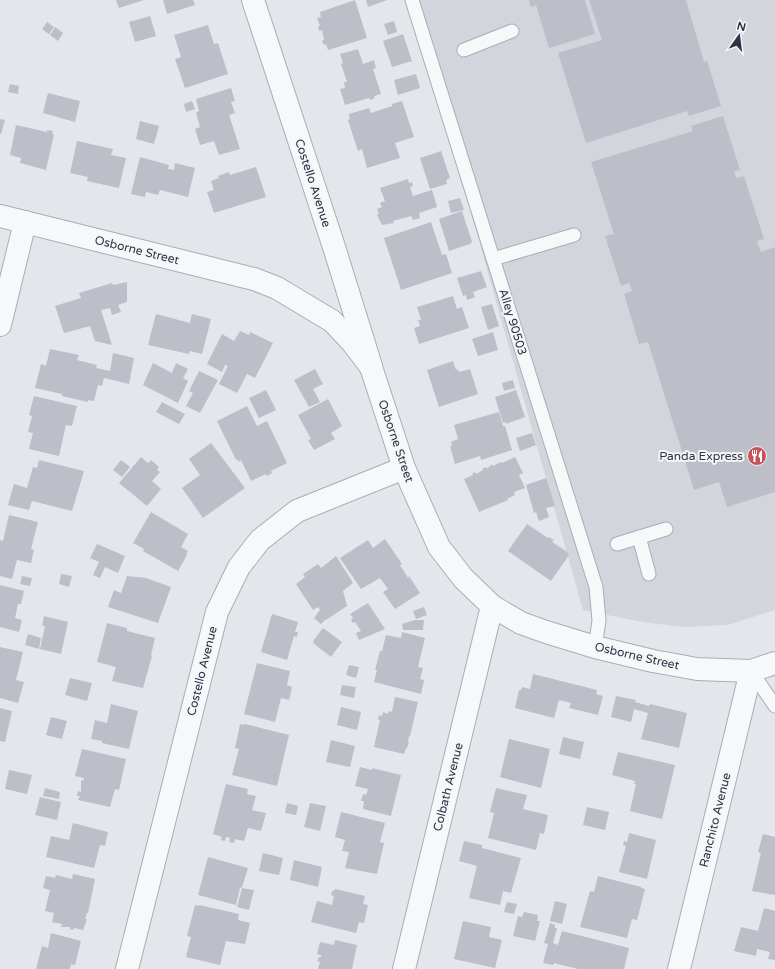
<svg xmlns="http://www.w3.org/2000/svg" width="775" height="969" font-family="'Varela Round',sans-serif">
  <style>
    .built { fill: #d3d5dd }
    .building { fill: #bcbfc8 }
    .lines { fill: none; stroke-linecap: round; stroke-linejoin: round }
    .service-casing { stroke: #a9adb5; stroke-width: 15 }
    .minor-casing { stroke: #a9adb5; stroke-width: 24 }
    .tertiary-casing { stroke: #a9adb5; stroke-width: 24 }
    .service { stroke: #f7f8fa; stroke-width: 13 }
    .minor { stroke: #f7f8fa; stroke-width: 22 }
    .tertiary { stroke: #f7f8fa; stroke-width: 22 }
    .labels { text-anchor: middle; stroke-width: 4; stroke-linejoin: round; paint-order: stroke }
    .street-label { font-size: 12px; fill: #2d3343; stroke: #f4f6f9 }
    .poi-label { font-size: 12px; fill: #2d3343; stroke: #f4f6f9; text-anchor: end }
  </style>
  <rect width="100%" height="100%" fill="#e4e6eb"/>
  <polygon class="built" points="411,0 775,0 775,610 727,625 683,627 642,622 583,610"/>
  <g class="building">
    <polygon points="116,0 144,0 119,8"/>
    <polygon points="163,0 193,0 195,5 167,14"/>
    <polygon points="355,0 367,38 328,50 326,44 324,45 322,40 324,40 322,30 319,31 318,26 320,26 317,18 321,17 320,12"/>
    <polygon points="366,0 387,0 368,7"/>
    <polygon points="529,0 585,0 595,34 549,48 536,5 531,7"/>
    <polygon points="589,0 686,0 704,62 707,61 721,106 689,116 687,111 586,143 558,53 602,40"/>
    <polygon points="150,16 156,36 135,42 129,22"/>
    <polygon points="394,21 397,32 388,35 384,24"/>
    <polygon points="47,22 54,27 49,34 42,29"/>
    <polygon points="208,25 214,44 218,43 228,74 185,88 175,59 181,57 174,35"/>
    <polygon points="55,27 63,33 58,41 50,35"/>
    <polygon points="403,34 412,61 392,67 383,41"/>
    <polygon points="358,49 363,64 374,60 376,68 373,69 381,94 374,96 375,98 370,100 369,98 345,105 340,89 345,88 344,82 347,82 341,64 343,63 340,54"/>
    <polygon points="416,74 420,88 398,95 394,80"/>
    <polygon points="10,84 19,86 18,94 8,92"/>
    <polygon points="231,88 235,101 231,102 235,113 229,115 240,149 219,155 214,141 200,145 195,129 200,127 196,113 199,111 196,99"/>
    <polygon points="48,93 80,101 75,122 43,113"/>
    <polygon points="192,101 195,109 186,112 184,104"/>
    <polygon points="402,101 414,137 395,143 400,158 367,168 362,149 358,151 348,120 350,119 349,114 369,108 371,113 392,106 392,104"/>
    <polygon points="723,116 740,170 734,171 736,178 744,176 764,239 757,241 761,252 775,247 775,492 727,507 719,482 694,490 648,342 639,344 624,294 632,291 629,283 621,286 605,236 614,234 591,162 693,131 691,126"/>
    <polygon points="0,119 5,120 1,134 0,134"/>
    <polygon points="140,121 159,126 154,144 136,139"/>
    <polygon points="16,125 47,132 47,130 53,131 52,134 54,134 46,170 20,163 21,158 10,155"/>
    <polygon points="77,141 113,149 111,155 126,158 119,188 87,181 88,177 70,173"/>
    <polygon points="441,151 450,178 446,180 447,184 430,189 420,158"/>
    <polygon points="140,157 169,165 168,169 174,170 175,163 195,168 188,197 160,190 158,195 146,192 145,197 131,194"/>
    <polygon points="256,167 266,197 214,213 207,192 214,190 211,181 219,178 218,176 229,172 230,175"/>
    <polygon points="408,179 409,183 412,182 413,186 410,187 413,196 432,190 437,207 419,213 420,218 413,220 411,216 393,221 394,223 382,225 377,215 379,214 377,209 382,207 380,203 385,201 380,188"/>
    <polygon points="460,198 464,210 451,213 448,201"/>
    <polygon points="462,211 472,242 470,244 449,251 439,219"/>
    <polygon points="431,222 442,255 446,254 452,273 401,290 384,238"/>
    <polygon points="481,271 487,287 473,292 475,297 467,300 466,295 463,296 457,278"/>
    <polygon points="127,282 127,302 118,305 121,312 112,315 110,308 101,310 112,345 95,341 90,326 64,333 55,306 81,298 79,293 112,283 113,285"/>
    <polygon points="453,296 457,309 462,307 469,328 419,344 414,328 420,326 418,320 421,320 417,307"/>
    <polygon points="492,304 499,326 488,330 481,307"/>
    <polygon points="156,314 190,323 192,314 211,319 202,354 190,351 189,354 148,345"/>
    <polygon points="240,331 249,335 250,332 273,343 255,378 247,374 237,393 219,384 228,366 225,365 222,372 207,364 222,334 234,341"/>
    <polygon points="493,332 498,350 478,356 472,339"/>
    <polygon points="50,349 79,355 77,360 97,365 96,368 110,371 113,353 134,358 129,384 104,378 102,386 98,385 94,401 88,400 88,402 62,396 62,394 35,388 41,364 46,366"/>
    <polygon points="453,361 456,370 458,369 459,372 470,369 478,394 439,407 427,370"/>
    <polygon points="153,363 172,373 176,363 188,369 183,378 188,381 178,403 143,385"/>
    <polygon points="315,369 323,384 313,389 320,402 309,407 294,380"/>
    <polygon points="199,371 218,380 200,413 186,406 193,393 189,391"/>
    <polygon points="513,380 515,388 504,391 502,383"/>
    <polygon points="266,390 276,410 259,418 249,398"/>
    <polygon points="516,390 525,417 506,424 506,422 503,423 495,397"/>
    <polygon points="34,396 77,406 72,426 66,425 59,456 29,449 33,433 28,432 32,416 29,415"/>
    <polygon points="328,399 342,426 331,433 335,439 314,450 308,440 311,439 298,415"/>
    <polygon points="162,402 185,414 179,424 156,412"/>
    <polygon points="247,406 257,426 267,421 287,463 271,471 272,473 267,476 266,474 251,481 241,460 239,462 237,459 236,460 217,421"/>
    <polygon points="499,412 503,426 505,426 512,450 481,460 480,456 455,464 450,446 452,446 451,442 458,439 454,425"/>
    <polygon points="532,433 536,445 520,451 516,438"/>
    <polygon points="211,443 245,488 203,518 182,488 200,475 189,459"/>
    <polygon points="141,457 148,463 151,460 159,467 157,470 160,472 152,481 161,489 147,506 119,483"/>
    <polygon points="515,457 523,473 519,475 525,488 514,492 515,495 507,499 508,500 479,512 464,479 473,475 472,474 475,472 476,474 483,470 482,469 486,467 487,469 492,464 493,466 501,462 502,463"/>
    <polygon points="39,460 84,471 72,511 32,501 29,510 8,505 14,484 27,488 33,467 37,468"/>
    <polygon points="121,460 130,467 122,477 113,470"/>
    <polygon points="546,478 555,506 546,508 549,517 539,521 536,512 534,513 526,485"/>
    <polygon points="151,512 188,534 181,547 188,551 186,554 187,555 178,571 143,551 144,549 133,543"/>
    <polygon points="9,515 38,522 31,549 34,550 31,563 17,560 12,579 0,576 0,540 3,541"/>
    <polygon points="527,524 548,538 549,537 554,540 552,542 566,551 569,555 551,581 508,551"/>
    <polygon points="385,539 402,564 400,565 408,578 409,576 420,593 395,609 383,592 388,589 380,578 361,589 340,558 368,540 373,548"/>
    <polygon points="97,544 125,556 118,573 105,567 100,578 93,575 99,562 90,558"/>
    <polygon points="336,556 353,583 343,591 347,606 326,620 326,619 321,624 314,618 320,610 318,607 313,610 296,584 305,577 303,574 318,564 321,568"/>
    <polygon points="61,574 72,576 69,587 59,584"/>
    <polygon points="22,576 32,578 30,586 20,584"/>
    <polygon points="127,576 146,578 171,587 158,623 108,607 114,590 121,593"/>
    <polygon points="0,585 24,591 21,604 18,604 15,618 22,620 19,632 0,627"/>
    <polygon points="368,603 385,629 359,640 356,633 361,631 355,622 353,623 351,620 353,618 350,614"/>
    <polygon points="424,607 427,615 416,619 413,611"/>
    <polygon points="272,614 298,622 295,632 298,632 297,637 294,636 287,660 261,652"/>
    <polygon points="44,616 68,622 61,654 40,649 45,626 42,626"/>
    <polygon points="415,620 424,620 423,630 403,630 402,624"/>
    <polygon points="107,623 127,628 127,631 155,638 151,655 152,656 143,688 112,681 116,667 97,662"/>
    <polygon points="323,628 342,642 331,657 313,643 314,641 313,641"/>
    <polygon points="402,632 425,638 418,667 423,668 420,679 424,680 421,694 374,682 377,670 375,670 380,651 382,651 386,635 401,638"/>
    <polygon points="28,634 41,638 39,649 25,645"/>
    <polygon points="0,647 23,652 16,680 24,682 18,703 0,698"/>
    <polygon points="257,663 290,671 287,685 292,687 289,700 281,698 275,722 244,714"/>
    <polygon points="349,665 359,667 356,678 346,675"/>
    <polygon points="533,674 597,690 596,694 603,696 598,715 569,708 571,703 559,700 554,718 515,708 519,690 521,690 522,687 530,689"/>
    <polygon points="70,678 92,683 87,701 65,695"/>
    <polygon points="342,685 356,687 354,698 340,695"/>
    <polygon points="616,696 636,700 635,702 649,706 650,704 687,713 679,748 641,739 648,713 634,709 631,722 611,717"/>
    <polygon points="395,697 418,702 410,736 409,736 408,742 409,742 407,748 406,748 404,754 374,747 380,720 378,720 379,715 382,716 383,712 388,714 389,711 392,712"/>
    <polygon points="111,704 138,711 129,749 102,743 102,741 91,739 95,720 107,723"/>
    <polygon points="341,707 361,712 357,730 337,725"/>
    <polygon points="0,708 12,711 5,742 0,741"/>
    <polygon points="51,717 67,721 62,739 46,735"/>
    <polygon points="240,724 244,725 245,724 289,735 277,786 232,775 239,749 235,748"/>
    <polygon points="563,737 584,742 580,759 559,754"/>
    <polygon points="509,739 550,749 541,788 500,777"/>
    <polygon points="331,740 355,746 350,767 326,762"/>
    <polygon points="82,749 126,759 119,790 115,789 110,807 78,800 80,796 77,796 78,791 81,792 81,780 83,781 84,778 75,776"/>
    <polygon points="618,752 675,765 662,819 630,811 636,784 634,784 635,781 612,775"/>
    <polygon points="360,767 372,770 372,768 401,775 391,816 363,809 364,801 361,801 363,794 366,795 368,789 355,786"/>
    <polygon points="9,770 32,775 27,794 5,789"/>
    <polygon points="226,784 248,789 247,794 256,796 252,810 266,813 261,831 248,828 244,841 235,839 234,843 229,842 230,838 226,837 225,841 221,840 222,837 213,834"/>
    <polygon points="45,788 60,792 59,799 43,796"/>
    <polygon points="496,788 527,795 523,809 548,815 544,834 540,833 536,850 488,838 494,813 490,812"/>
    <polygon points="40,797 61,802 57,820 35,815"/>
    <polygon points="287,803 298,806 296,815 285,813"/>
    <polygon points="310,803 326,806 320,831 304,827"/>
    <polygon points="587,807 609,812 605,830 583,825"/>
    <polygon points="341,812 385,823 380,842 384,843 377,874 345,868 349,852 342,851 345,840 335,837"/>
    <polygon points="73,823 108,832 105,846 100,845 94,868 46,857 51,836 69,840"/>
    <polygon points="629,833 656,840 647,879 619,872 626,846 623,845 624,841 627,842"/>
    <polygon points="763,834 775,837 775,895 752,891 761,853 758,852"/>
    <polygon points="464,841 482,845 482,848 521,858 511,893 503,891 500,905 469,898 477,866 459,861"/>
    <polygon points="263,853 283,858 279,875 259,871"/>
    <polygon points="208,857 248,868 242,887 240,888 236,905 198,895"/>
    <polygon points="294,860 322,867 318,887 290,880"/>
    <polygon points="73,874 95,879 88,913 87,913 85,919 87,919 83,930 74,928 74,930 70,929 70,927 61,927 62,924 52,922 54,913 45,911 50,890 43,888 46,876 55,878 56,875 72,879"/>
    <polygon points="598,876 641,887 641,888 645,889 637,920 632,919 627,938 580,927 590,891 594,892"/>
    <polygon points="242,888 254,890 249,910 237,907"/>
    <polygon points="335,889 365,896 363,904 368,905 364,923 359,922 356,933 311,922 317,901 332,905 334,896 331,895 332,891 334,891"/>
    <polygon points="555,901 567,904 562,924 550,921"/>
    <polygon points="507,902 517,904 514,914 504,912"/>
    <polygon points="195,905 198,906 199,905 239,914 238,920 250,923 245,944 226,941 220,965 186,957 191,937 187,936"/>
    <polygon points="764,908 775,911 775,960 768,959 770,952 757,949 756,956 734,951 741,927 758,931"/>
    <polygon points="524,912 538,915 537,921 540,921 535,941 513,936 518,916 522,917"/>
    <polygon points="463,921 491,927 489,937 502,940 495,968 454,959"/>
    <polygon points="550,923 555,925 555,928 557,928 553,943 558,945 562,931 629,948 624,969 578,969 554,963 553,965 543,963 548,944 544,943"/>
    <polygon points="51,933 81,941 75,965 71,964 70,969 36,969 42,946 48,948"/>
    <polygon points="335,940 357,945 352,969 318,969 320,962 317,961 319,957 321,957 321,955 317,954 320,942 334,945"/>
  </g>
  <g class="lines">
    <defs>
      <g id="service">
        <polyline points="412,0 596,587 599,621 595,647"/>
        <polyline points="464,50 512,31"/>
        <polyline points="493,259 574,235"/>
        <polyline points="639,537 649,574"/>
        <polyline points="617,544 666,529"/>
        <polyline points="751,671 775,706"/>
      </g>
      <g id="minor">
        <polyline points="253,0 334,247 371,366"/>
        <polyline points="0,325 25,222"/>
        <polyline points="127,969 217,612 239,567 260,540 297,511 404,468"/>
        <polyline points="404,969 492,606"/>
        <polyline points="679,969 751,671"/>
      </g>
      <polyline id="tertiary" points="0,216 254,279 277,288 332,321 352,342 371,367 404,468 439,547 463,578 492,606 521,623 546,632 595,647 653,661 697,669 751,671 775,663"/>
    </defs>
    <use href="#service" class="service-casing"/>
    <use href="#minor" class="minor-casing"/>
    <use href="#tertiary" class="tertiary-casing"/>
    <use href="#service" class="service"/>
    <use href="#minor" class="minor"/>
    <use href="#tertiary" class="tertiary"/>
  </g>
  <defs>
    <symbol id="restaurant-disc" viewBox="-11 -11 22 22"><circle r="9.5" fill="#c65359" stroke="#f4f6f9"/><path d="M-5-6h1v4h1v-4h1v4h1v-4h1v5L-1.5 .5V6h-2V.5L-5-1ZM5-6V6H3V1.5H1.5Q1.5-4 5-6Z" fill="#fff"/></symbol>
  </defs>
  <g fill-rule="evenodd">
    <use href="#restaurant-disc" x="746" y="445" width="22" height="22"/>
  </g>
  <g class="labels">
    <g class="street-label">
      <text transform="translate(313 183) rotate(72)" y="4">Costello Avenue</text>
      <text transform="translate(137 250) rotate(14)" y="4">Osborne Street</text>
      <text transform="translate(513 322) rotate(73)" y="4">Alley 90503</text>
      <text transform="translate(396 441) rotate(71)" y="4">Osborne Street</text>
      <text transform="translate(637 656) rotate(13)" y="4">Osborne Street</text>
      <text transform="translate(202 671) rotate(-76)" y="4">Costello Avenue</text>
      <text transform="translate(448 787) rotate(-76)" y="4">Colbath Avenue</text>
      <text transform="translate(715 820) rotate(-76)" y="4">Ranchito Avenue</text>
    </g>
    <g class="poi-label">
      <text x="743" y="460">Panda Express</text>
    </g>
  </g>
  <g transform="translate(739 36) rotate(14)" stroke="#f4f6f9" stroke-width="3" paint-order="stroke">
  <path d="M0-3L7 15L0 10L-7 15Z" fill="#2d3343"/>
  <text y="-6" font-size="11" font-weight="bold" text-anchor="middle" fill="#2d3343">N</text>
  </g>
</svg>
